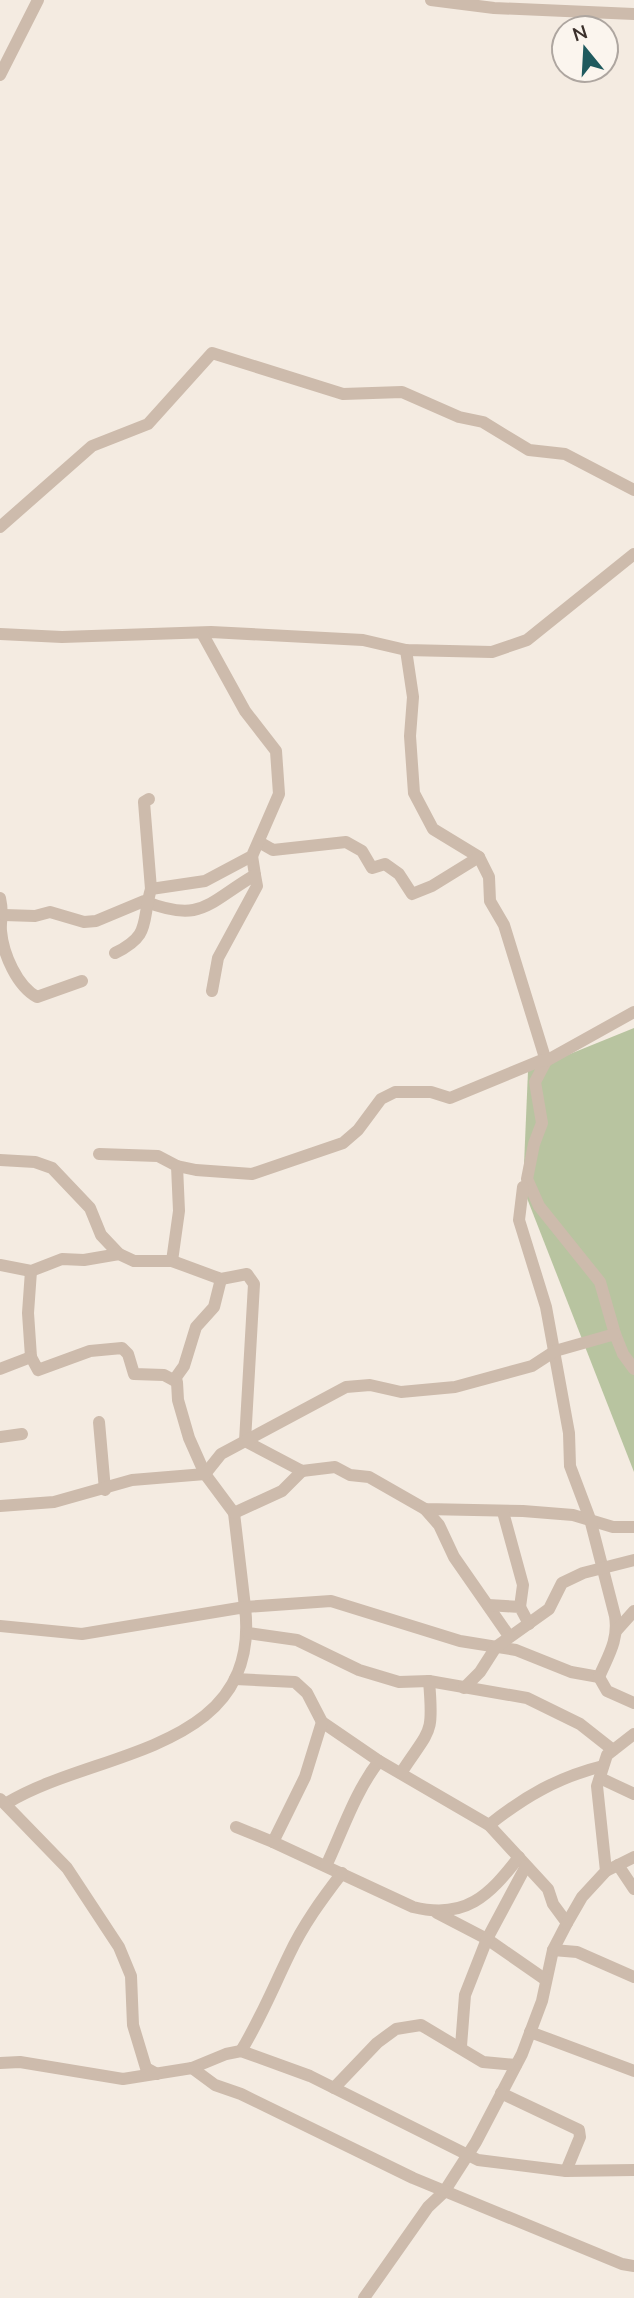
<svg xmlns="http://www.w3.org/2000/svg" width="634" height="2298" font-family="'Nunito Sans',sans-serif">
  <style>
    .green { fill: #b8c4a0 }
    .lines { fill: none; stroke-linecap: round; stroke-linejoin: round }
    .minor { stroke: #cdbbac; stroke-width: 12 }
  </style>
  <rect width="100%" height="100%" fill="#f4ebe1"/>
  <polygon class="green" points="634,1028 634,1472 523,1188 528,1071"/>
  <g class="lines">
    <g class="minor">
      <polyline points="431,0 494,8 634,14"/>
      <polyline points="0,75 38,0"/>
      <polyline points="0,527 92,446 148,424 212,353 343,394 402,392 459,417 483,422 529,450 565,454 634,490"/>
      <polyline points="0,634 62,637 211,632 363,640 406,650 492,652 527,640 634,554"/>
      <polyline points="406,650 413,697 410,736 414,793 433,829 479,857 489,877 490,901 504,925 546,1061 535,1082 542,1123 534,1144 527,1179 539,1206 600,1282 615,1334 623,1354 634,1369"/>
      <polyline points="149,799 144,802 151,889"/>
      <polyline points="259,842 273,850 346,842 362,851 372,868 385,864 399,874 412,894 432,886 479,857"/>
      <path d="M 0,898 C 4,916 0,918 1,931 C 3,954 17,986 37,997 L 82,981"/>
      <path d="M 4,915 L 35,916 L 50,912 L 84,922 L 96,921 L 144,901 C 202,924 207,903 255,875 L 252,856"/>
      <path d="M 115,953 C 152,935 141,922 151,889 L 205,881 L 252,856 L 279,794 L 276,751 L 245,711 L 202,633"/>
      <polyline points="212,991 218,958 257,886 255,875"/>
      <polyline points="99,1154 158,1156 177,1166 196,1170 252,1174 343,1143 358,1130 381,1099 395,1092 431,1092 450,1098 542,1060 546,1061 634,1012"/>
      <polyline points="0,1160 35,1162 52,1168 90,1208 101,1235 119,1254"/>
      <polyline points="172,1261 179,1211 177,1166"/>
      <polyline points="0,1265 31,1271 62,1259 84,1260 119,1254 134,1261 172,1261 221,1279 247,1274 254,1284 245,1441 302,1471 335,1467 350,1475 369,1477 425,1509 523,1511 573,1515 613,1527 634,1527"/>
      <polyline points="31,1271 28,1313 31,1357"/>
      <path d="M 0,1369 L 31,1357 L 38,1370 L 90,1351 L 122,1348 L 128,1354 L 134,1374 L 164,1375 L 177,1382 L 178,1400 L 189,1438 L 205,1474 L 234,1513 L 245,1607 L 331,1601 L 460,1641 L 516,1650 L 571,1672 L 599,1677 C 608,1656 619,1640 615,1616 L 590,1519 L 570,1466 L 569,1433 L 546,1307 L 519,1220 L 523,1187"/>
      <polyline points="174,1380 184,1366 196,1327 214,1307 221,1279"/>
      <polyline points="99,1422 105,1490"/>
      <polyline points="0,1437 22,1434"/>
      <polyline points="0,1506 54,1502 132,1480 205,1474 221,1454 346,1387 370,1385 401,1392 455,1387 532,1366 555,1351 615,1334"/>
      <polyline points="425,1509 439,1525 454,1557 509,1636"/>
      <polyline points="503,1512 523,1585 520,1607"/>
      <polyline points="234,1513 282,1491 302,1471"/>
      <polyline points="488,1605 520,1607 529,1624"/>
      <path d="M 0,1626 L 82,1634 L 245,1607 C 262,1753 96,1749 7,1803"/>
      <polyline points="617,1630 634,1611"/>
      <polyline points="248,1633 297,1640 359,1670 399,1682 429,1681 527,1698 580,1724 613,1750"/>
      <polyline points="599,1677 607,1691 634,1703"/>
      <polyline points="235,1679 295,1682 307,1693 322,1722 379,1761 489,1825 548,1889 553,1904 567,1923 553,1950 542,2001 522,2054 476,2142 444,2192 428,2207 364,2298"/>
      <polyline points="464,1688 480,1672 496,1647 549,1609 562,1583 583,1573 634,1560"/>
      <path d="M 401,1773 C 430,1728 434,1737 429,1681"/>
      <polyline points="600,1778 634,1794"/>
      <polyline points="0,1799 67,1868 119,1947 131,1976 133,2025 146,2068 157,2074"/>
      <path d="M 489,1825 C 524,1797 558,1777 603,1766"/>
      <polyline points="236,1827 273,1842 305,1777 322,1722"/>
      <path d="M 273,1842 L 413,1907 C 465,1920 489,1896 519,1857"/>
      <polyline points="618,1865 634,1889"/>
      <path d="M 326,1866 C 343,1830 355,1792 379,1761"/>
      <polyline points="606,1871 634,1857"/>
      <polyline points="437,1913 487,1939 546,1980"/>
      <polyline points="567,1923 582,1897 606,1871 597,1786 607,1755 634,1734"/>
      <polyline points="553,1950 577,1952 634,1977"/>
      <polyline points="530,2032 634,2071"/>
      <polyline points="461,2046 465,1995 487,1939 526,1866"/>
      <path d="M 241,2051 C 260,2020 273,1988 289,1955 C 303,1925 322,1899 342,1873"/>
      <polyline points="0,2063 20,2062 123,2079 192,2068 226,2054 241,2051 310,2076 478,2160 566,2171 634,2170"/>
      <polyline points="192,2068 215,2085 241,2094 413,2178 622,2264 634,2266"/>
      <polyline points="334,2088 377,2043 396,2029 421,2025 483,2062 516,2065"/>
      <polyline points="501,2093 579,2130 580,2137 566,2171"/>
    </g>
  </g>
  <g transform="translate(585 49) rotate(342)"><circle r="33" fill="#fbf5ee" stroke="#aea6a0" stroke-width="2"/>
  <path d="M0-5L12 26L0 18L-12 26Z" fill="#1f5a5e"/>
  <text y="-10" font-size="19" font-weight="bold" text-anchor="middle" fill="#3b302b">N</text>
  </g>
</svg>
